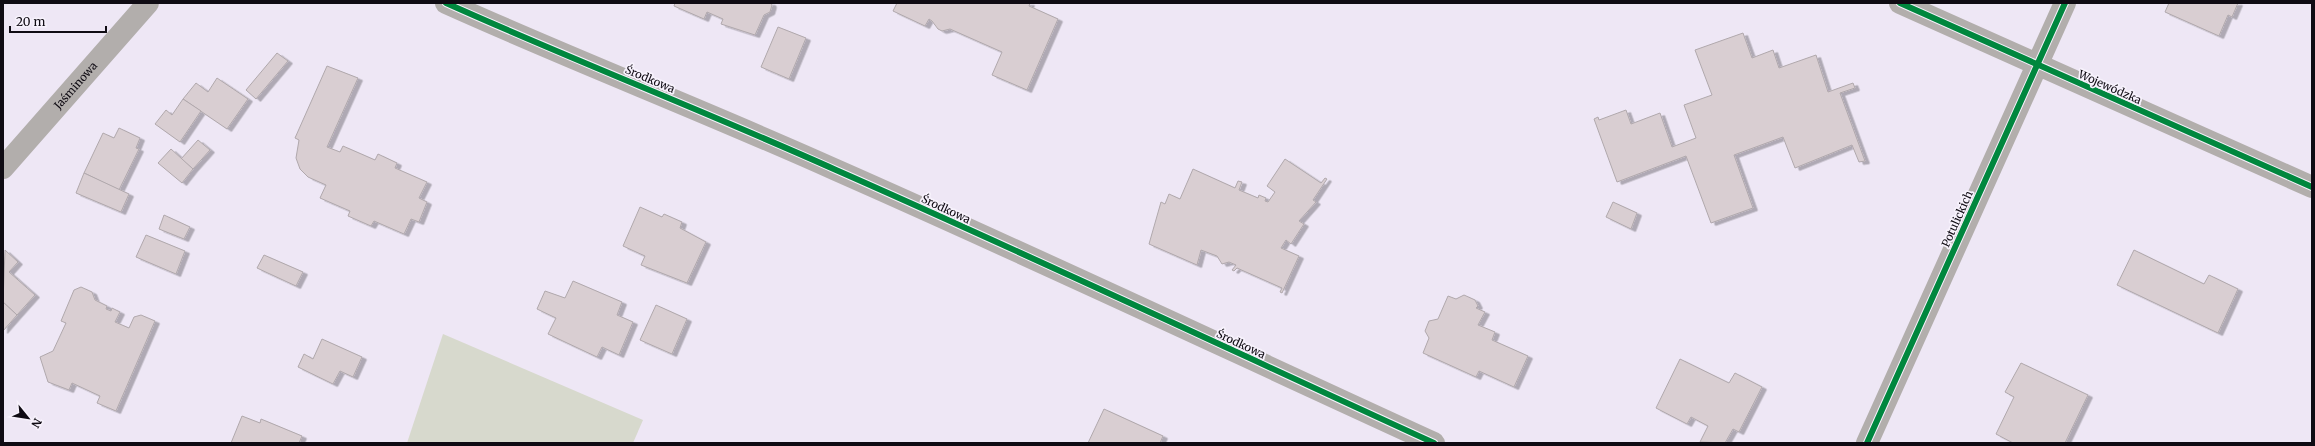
<svg xmlns="http://www.w3.org/2000/svg" width="2315" height="446" font-family="Merriweather,serif">
  <style>
    .green { fill: #d7d9cd }
    .building { fill: #d9ced2; stroke: #b0a8ac; filter: url(#shadow) }
    .lines { fill: none; stroke-linecap: round; stroke-linejoin: round }
    .minor { stroke: #b2aeac; stroke-width: 22 }
    .cycleway-casing { stroke: #f7f2fc; stroke-width: 8 }
    .cycleway { stroke: #00873e; stroke-width: 6 }
    .labels { text-anchor: middle; stroke-width: 3.5; stroke-linejoin: round; paint-order: stroke }
    .street-label { font-size: 11px; fill: #0f0b13; stroke: #f7f2fc }
  </style>
  <defs>
    <filter id="shadow"><feDropShadow dx="4.5" dy="2.5" stdDeviation="0" flood-color="#0004"/></filter>
  </defs>
  <rect width="100%" height="100%" fill="#eee7f5"/>
  <polygon class="green" points="443,334 643,420 633,443 407,443"/>
  <g class="building">
    <polygon points="675,3 771,3 772,5 770,12 764,15 755,35 721,24 723,19 707,12 704,19 674,6"/>
    <polygon points="897,3 1030,3 1029,6 1058,19 1027,90 992,75 1002,52 950,29 942,31 938,29 932,21 929,19 925,26 893,11"/>
    <polygon points="2169,3 2238,3 2232,17 2228,15 2219,36 2165,12"/>
    <polygon points="778,27 806,38 789,79 761,67"/>
    <polygon points="1743,33 1752,58 1773,50 1779,68 1816,55 1828,92 1853,83 1855,88 1840,93 1865,161 1859,162 1852,145 1795,168 1783,137 1734,155 1753,208 1711,223 1686,156 1617,182 1594,119 1598,117 1599,120 1626,110 1631,124 1660,113 1672,147 1696,138 1684,105 1712,95 1695,50"/>
    <polygon points="277,53 288,61 256,99 246,90"/>
    <polygon points="327,66 358,78 327,147 340,152 343,146 375,160 378,154 397,163 395,168 427,182 419,198 427,202 419,222 411,219 404,234 374,221 371,226 348,216 350,211 320,198 326,185 308,177 300,169 296,158 299,140 295,138"/>
    <polygon points="217,78 248,99 227,129 183,99 196,83 208,92"/>
    <polygon points="183,99 201,111 180,142 155,124 166,110 172,115"/>
    <polygon points="119,128 140,138 136,148 139,149 119,190 84,173 103,133 114,138"/>
    <polygon points="198,140 210,150 193,169 181,159"/>
    <polygon points="171,149 193,169 182,183 158,163"/>
    <polygon points="1285,159 1321,183 1325,178 1327,179 1313,200 1316,202 1299,221 1304,224 1291,244 1286,240 1281,248 1299,256 1282,293 1280,292 1282,288 1237,268 1234,271 1232,270 1236,265 1229,262 1222,264 1217,256 1201,250 1197,265 1149,244 1161,202 1165,204 1169,194 1180,199 1193,169 1235,188 1238,181 1242,182 1239,190 1258,198 1259,195 1266,198 1265,201 1268,202 1275,192 1267,186"/>
    <polygon points="84,173 129,194 121,212 76,193"/>
    <polygon points="1613,202 1637,213 1631,229 1606,217"/>
    <polygon points="640,207 662,217 664,214 682,222 680,228 706,242 687,283 641,265 645,256 623,246"/>
    <polygon points="164,215 190,227 184,239 159,229"/>
    <polygon points="146,235 185,251 176,274 136,257"/>
    <polygon points="5,250 18,262 9,272 35,295 17,315 3,302"/>
    <polygon points="2134,250 2204,284 2209,275 2238,289 2218,333 2117,285"/>
    <polygon points="264,255 303,272 296,286 257,268"/>
    <polygon points="573,281 622,302 617,315 633,322 619,355 602,347 597,357 548,334 556,318 537,309 545,291 565,298"/>
    <polygon points="81,287 92,292 95,300 107,306 106,309 111,311 112,308 120,312 115,322 129,328 134,317 141,315 155,321 116,411 97,403 100,396 72,383 69,390 48,382 40,357 53,351 66,323 61,321 74,290"/>
    <polygon points="1464,295 1475,300 1478,306 1476,308 1485,312 1478,325 1495,332 1492,340 1528,356 1514,387 1479,371 1476,377 1423,353 1429,338 1425,331 1429,321 1438,319 1448,296 1456,299"/>
    <polygon points="3,302 17,315 3,331"/>
    <polygon points="656,305 687,319 672,354 640,340"/>
    <polygon points="322,339 362,357 353,377 340,371 333,384 298,367 304,354 313,359"/>
    <polygon points="1680,359 1729,383 1735,373 1762,387 1739,432 1733,429 1725,443 1700,442 1708,426 1691,417 1687,424 1656,408"/>
    <polygon points="2021,363 2088,395 2065,443 2013,443 1996,434 2014,397 2005,392"/>
    <polygon points="1104,409 1163,436 1160,443 1088,443"/>
    <polygon points="242,416 260,423 261,419 302,436 299,443 231,443"/>
  </g>
  <g class="lines">
    <g class="minor">
      <path d="M 446,3 C 575,61 707,112 836,170 C 1036,258 1235,352 1434,443"/>
      <polyline points="1900,3 2312,187"/>
      <path id="s1" d="M 3,168 L 148,3"/>
      <polyline points="1867,443 2065,3"/>
    </g>
    <defs>
      <g id="cycleway">
        <path d="M 446,3 C 575,61 707,112 836,170 C 1036,258 1235,352 1434,443"/>
        <polyline points="1900,3 2312,187"/>
        <polyline points="1867,443 2065,3"/>
      </g>
    </defs>
    <use href="#cycleway" class="cycleway-casing"/>
    <use href="#cycleway" class="cycleway"/>
  </g>
  <g class="labels">
    <g class="street-label">
      <text transform="translate(650 79) rotate(23)" y="4">Środkowa</text>
      <text dy="4" stroke="none"><textPath href="#s1" startOffset="110">Jaśminowa</textPath></text>
      <text transform="translate(2110 87) rotate(24)" y="4">Wojewódzka</text>
      <text transform="translate(946 209) rotate(25)" y="4">Środkowa</text>
      <text transform="translate(1957 219) rotate(-66)" y="4">Potulickich</text>
      <text transform="translate(1241 344) rotate(25)" y="4">Środkowa</text>
    </g>
  </g>
  <rect width="2315" height="446" fill="none" stroke="#0f0b13" stroke-width="8"/>
  <g transform="translate(28 418) rotate(120)" stroke="#f7f2fc" stroke-width="3" paint-order="stroke">
  <path d="M0-3L7 15L0 10L-7 15Z" fill="#0f0b13"/>
  <text y="-6" font-size="11" font-weight="bold" text-anchor="middle" fill="#0f0b13">N</text>
  </g>
  <path d="M10 26v6h96v-6" fill="none" stroke="#0f0b13" stroke-width="2"/>
  <text x="16" y="26" font-size="12" fill="#0f0b13" stroke="#f7f2fc" stroke-width="3" paint-order="stroke">20 m</text>
</svg>
